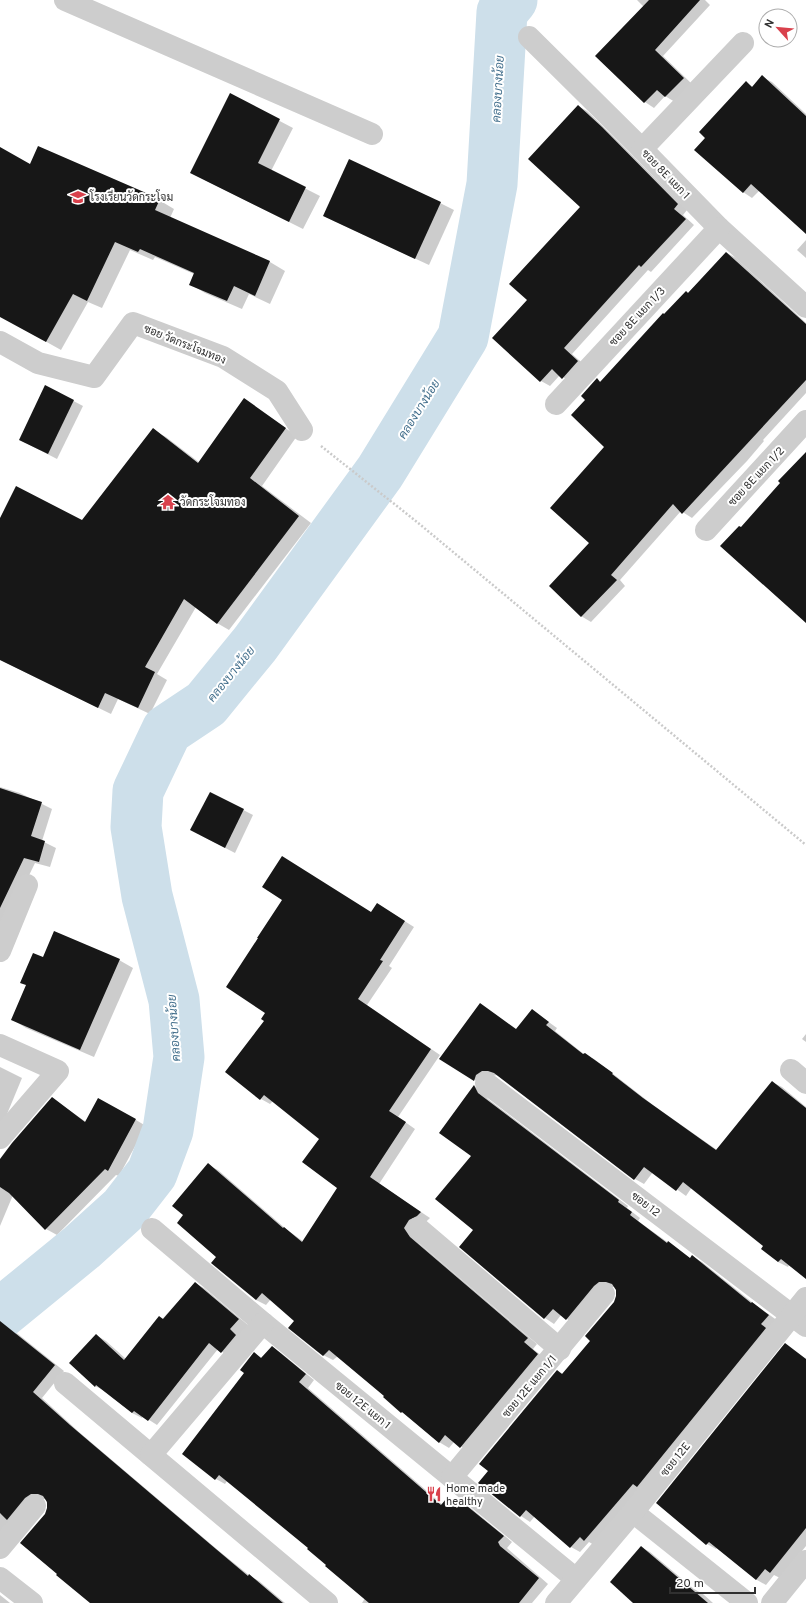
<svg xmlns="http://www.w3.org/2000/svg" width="806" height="1603" font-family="Overpass,Sarabun,sans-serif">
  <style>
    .shadow { fill: #0003 }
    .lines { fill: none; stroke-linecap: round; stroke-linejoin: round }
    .river { stroke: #cddfea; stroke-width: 51 }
    .building { fill: #171717 }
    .path { stroke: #cacaca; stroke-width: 2.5; stroke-dasharray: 2 2; stroke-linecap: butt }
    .street { stroke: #cdcdcd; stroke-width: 22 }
    .labels { text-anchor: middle; stroke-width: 4; stroke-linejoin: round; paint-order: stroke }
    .street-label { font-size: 11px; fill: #303030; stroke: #fff }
    .poi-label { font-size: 11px; fill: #303030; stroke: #fff; text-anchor: start }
    .water-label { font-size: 12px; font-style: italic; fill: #44708d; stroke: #fff }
  </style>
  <rect width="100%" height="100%" fill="#fff"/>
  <g class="shadow">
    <polygon points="637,0 705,0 710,5 663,56 692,84 675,102 665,96 654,108 645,102 644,7"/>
    <polygon points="762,77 772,82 806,114 806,232 760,190 752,198 743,192 706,138 746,83 753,87"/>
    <polygon points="230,95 293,128 271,171 320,196 303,229 205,180"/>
    <polygon points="578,106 587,111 611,134 687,210 683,215 694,225 651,272 648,270 572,354 587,367 572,383 560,375 550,386 541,381 529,300 582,207"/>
    <polygon points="0,149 31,165 159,200 174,209 170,218 270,262 285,271 270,304 249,294 242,309 205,293 190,284 194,274 155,257 153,260 130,250 102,308 88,302 61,350 0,316"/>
    <polygon points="440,203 454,210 429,265 338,223 324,216"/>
    <polygon points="806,240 806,258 797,250"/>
    <polygon points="727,253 736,258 806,323 806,393 763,440 764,441 747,461 692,518 681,511 620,580 625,586 591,622 581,616 605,447 587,400 597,380 601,382 664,315 688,293"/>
    <polygon points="45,386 83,406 57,459 20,440"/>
    <polygon points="244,400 297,436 262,486 311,523 229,630 217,623 196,607 157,674 167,680 150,714 118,699 111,714 0,660 0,520 82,521 153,430 166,437 200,463"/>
    <polygon points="0,787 20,793 52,809 42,841 56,848 50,867 35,863 4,927 0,948"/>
    <polygon points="210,793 253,815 235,853 200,835"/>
    <polygon points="387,910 414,927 389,966 392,968 367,1005 440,1055 398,1117 415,1129 379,1184 430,1218 413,1234 420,1244 537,1344 533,1349 547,1360 470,1452 454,1442 449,1448 439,1442 410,1417 402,1412 386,1396 338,1356 333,1360 323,1355 296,1321 271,1299 266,1305 256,1300 218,1257 184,1215 208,1165 218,1170 286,1229 304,1242 338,1188 321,1139 273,1101 270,1104 261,1099 372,913"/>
    <polygon points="44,958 119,960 133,968 94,1057 26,1028 13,1020 27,986"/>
    <polygon points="532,1010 557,1028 555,1031 585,1055 594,1059 653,1105 717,1150 772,1082 782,1087 806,1107 806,1278 789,1265 788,1267 778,1262 764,1246 692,1187 686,1196 653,1172 644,1184 635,1179 498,1075 491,1076 483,1085 440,1059 517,1030"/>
    <polygon points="806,1034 806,1042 802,1039"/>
    <polygon points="0,1067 22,1078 0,1131"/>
    <polygon points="474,1086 483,1092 488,1099 628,1206 627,1208 640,1218 638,1221 691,1259 693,1257 702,1262 753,1303 778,1321 594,1545 589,1542 580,1552 571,1547 535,1516 530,1522 521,1516 489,1471 557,1371 563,1374 591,1340 614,1303 617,1296 617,1290 615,1287 609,1287 576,1325 561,1315 554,1324 545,1318 461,1247 474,1230 472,1156"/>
    <polygon points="52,1098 86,1122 136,1120 146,1126 119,1176 116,1175 57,1235 46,1229 13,1195 0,1226 0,1162"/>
    <polygon points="195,1283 204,1288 248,1325 231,1358 218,1349 157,1425 143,1416 142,1418 132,1413 105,1391 95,1386 96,1335 106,1341 126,1359"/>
    <polygon points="8,1328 18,1334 64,1371 42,1398 79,1432 219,1551 250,1576 259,1581 285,1603 91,1603 59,1573 45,1515 48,1509 46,1499 41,1499 0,1545 0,1339"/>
    <polygon points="786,1345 806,1359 806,1546 780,1578 774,1575 766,1585 757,1580 717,1548 716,1549 707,1544"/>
    <polygon points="272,1348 281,1353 314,1380 308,1388 443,1505 447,1500 459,1508 462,1503 472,1509 512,1542 507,1548 548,1584 532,1603 362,1603 365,1598 309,1548 227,1481 225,1484 216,1479 183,1454 245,1373 255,1354 262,1358"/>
    <polygon points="641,1547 650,1552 694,1589 703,1594 713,1603 635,1603"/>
    <polygon points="0,1595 10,1603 0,1603"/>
  </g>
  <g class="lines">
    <polyline class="river" points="0,1314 82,1247 124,1209 152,1173 168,1130 179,1057 174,1000 147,896 136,827 138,791 167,730 206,704 255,644 380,472 463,337 492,184 502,12 512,0"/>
  </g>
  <g class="building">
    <polygon points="649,0 700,0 655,50 684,78 665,97 657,90 644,103 595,56"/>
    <polygon points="762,75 806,116 806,234 751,184 743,193 694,150 705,138 699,132 746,81 752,87"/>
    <polygon points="230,93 280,119 258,163 306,187 289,222 190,173"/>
    <polygon points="578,105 602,127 678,204 674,209 686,219 641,267 639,265 564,348 578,361 562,379 552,369 540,382 492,338 527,300 509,284 580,207 528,159"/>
    <polygon points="38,146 160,199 155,210 270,261 255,296 234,286 227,301 189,285 194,273 140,249 138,252 115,242 87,301 73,294 46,342 0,317 0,147 30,164"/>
    <polygon points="349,159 441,202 415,259 323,216"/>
    <polygon points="726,252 806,324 806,380 682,514 673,504 611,575 617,580 581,617 549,586 589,543 550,508 604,447 571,415 585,400 581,396 597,378 600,382 663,313 664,314 686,291 688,293"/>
    <polygon points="45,385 74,400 48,454 19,440"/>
    <polygon points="244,398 286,428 250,478 299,516 217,624 184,599 145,667 155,672 138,708 105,693 98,708 0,660 0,518 16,486 82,520 153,428 198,463"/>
    <polygon points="806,452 806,623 720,546 739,526 741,527 780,483 778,481"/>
    <polygon points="0,788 42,802 31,836 45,841 39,862 24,858 0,908"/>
    <polygon points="210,792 244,809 225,848 190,830"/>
    <polygon points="282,856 371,912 377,903 405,921 380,960 383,961 358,999 431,1049 389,1111 406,1122 370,1177 421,1212 417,1216 409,1220 404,1228 410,1237 528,1338 524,1342 538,1354 460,1448 445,1435 439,1443 402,1412 401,1413 383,1397 384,1396 329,1350 323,1356 288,1328 294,1321 262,1293 256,1300 211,1263 216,1257 177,1223 183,1215 172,1206 208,1163 283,1228 284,1227 302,1242 337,1188 302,1162 319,1139 264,1095 260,1100 225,1072 264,1021 261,1019 265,1013 226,987 258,938 257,938 282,900 262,887"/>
    <polygon points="54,931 120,959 80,1050 11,1020 26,985 20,983 33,953 43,957"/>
    <polygon points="480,1003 516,1029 532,1009 549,1022 546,1025 583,1054 585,1053 613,1073 612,1074 643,1098 716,1150 772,1081 806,1108 806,1279 781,1259 778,1262 761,1249 763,1246 683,1182 676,1191 644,1167 634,1180 494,1073 488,1071 482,1071 476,1075 474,1081 439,1059"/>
    <polygon points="474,1085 478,1093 619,1200 618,1202 632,1212 630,1215 667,1243 668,1241 690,1258 692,1255 751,1303 752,1302 769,1315 761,1324 766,1328 637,1487 633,1484 584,1541 580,1537 570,1548 526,1510 520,1517 478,1483 488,1471 479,1464 557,1370 562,1374 590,1341 585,1336 614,1302 616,1296 616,1290 612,1284 606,1282 599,1282 594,1286 566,1320 553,1309 544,1319 459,1247 473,1230 435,1199 471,1156 439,1133"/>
    <polygon points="52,1097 85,1122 98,1098 136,1119 108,1171 105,1169 45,1230 9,1193 0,1187 0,1159 12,1143"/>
    <polygon points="195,1282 239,1319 230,1329 236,1335 221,1353 209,1343 148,1421 134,1411 132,1413 96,1385 95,1387 69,1363 96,1334 124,1360 159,1316 163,1319"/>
    <polygon points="0,1321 55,1365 33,1392 70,1425 210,1544 248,1576 249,1574 283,1603 90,1603 56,1575 57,1574 20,1543 45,1514 47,1508 47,1502 43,1496 38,1494 31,1494 25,1498 7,1520 0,1513"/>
    <polygon points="785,1343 806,1359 806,1528 770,1573 765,1569 756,1580 709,1542 706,1545 656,1503"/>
    <polygon points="272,1346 306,1374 299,1382 441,1505 446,1499 457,1508 462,1502 504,1536 498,1542 500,1546 539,1578 519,1603 369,1603 325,1566 326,1565 307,1549 308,1548 219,1475 215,1480 182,1454 244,1373 240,1370 254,1352 261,1358"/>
    <polygon points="641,1546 708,1603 633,1603 610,1582"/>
  </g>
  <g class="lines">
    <polyline class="path" points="321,446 417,522 806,845"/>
    <g class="street">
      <polyline points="65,0 372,134"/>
      <polyline points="529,37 642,149 719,228 806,307"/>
      <polyline points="642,149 743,43"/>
      <polyline points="0,342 38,363 94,377 133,323 223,357 277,391 302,430"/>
      <polyline points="556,404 719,228"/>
      <polyline points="706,530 806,421"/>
      <polyline points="0,951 27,885"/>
      <polyline points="0,1045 58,1071 0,1138"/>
      <polyline points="791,1070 806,1083"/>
      <polyline points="486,1083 806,1326"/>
      <polyline points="418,1228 560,1349"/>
      <polyline points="152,1229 263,1323 576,1579"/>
      <polyline points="65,1383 327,1603"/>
      <polyline points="151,1455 263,1323"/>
      <polyline points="452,1477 604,1294"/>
      <polyline points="633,1512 747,1603"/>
      <polyline points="0,1548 35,1506"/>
      <polyline points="0,1578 32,1603"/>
      <polyline points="556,1603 633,1512 806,1298"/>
      <polyline points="772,1603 806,1561"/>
    </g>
  </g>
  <defs>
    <symbol id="school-bare" viewBox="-9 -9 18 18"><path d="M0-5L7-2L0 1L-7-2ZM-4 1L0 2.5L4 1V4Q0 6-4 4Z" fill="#d9414c" stroke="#fff" stroke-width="2.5" paint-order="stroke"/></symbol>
    <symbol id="temple-bare" viewBox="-9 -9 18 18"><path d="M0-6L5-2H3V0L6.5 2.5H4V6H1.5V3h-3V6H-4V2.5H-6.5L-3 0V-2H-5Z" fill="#d9414c" stroke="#fff" stroke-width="2.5" paint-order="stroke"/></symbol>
    <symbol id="restaurant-bare" viewBox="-9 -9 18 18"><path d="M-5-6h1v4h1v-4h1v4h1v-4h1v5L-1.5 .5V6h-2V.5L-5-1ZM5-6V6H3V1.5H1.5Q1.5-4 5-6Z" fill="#d9414c" stroke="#fff" stroke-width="2.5" paint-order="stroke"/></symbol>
  </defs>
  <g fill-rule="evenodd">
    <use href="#school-bare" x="67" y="186" width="22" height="22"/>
    <use href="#temple-bare" x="157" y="491" width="22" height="22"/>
    <use href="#restaurant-bare" x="423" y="1483" width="22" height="22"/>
  </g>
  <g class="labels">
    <g class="street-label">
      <text transform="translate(666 174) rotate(46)" y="4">ซอย 8E แยก 1</text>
      <text transform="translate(637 316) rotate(-47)" y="4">ซอย 8E แยก 1/3</text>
      <text transform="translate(185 344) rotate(22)" y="4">ซอย วัดกระโจมทอง</text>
      <text transform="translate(756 476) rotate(-47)" y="4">ซอย 8E แยก 1/2</text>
      <text transform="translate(646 1204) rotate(37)" y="4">ซอย 12</text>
      <text transform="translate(529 1386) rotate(-50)" y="4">ซอย 12E แยก 1/1</text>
      <text transform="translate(363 1405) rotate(39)" y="4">ซอย 12E แยก 1</text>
      <text transform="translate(675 1459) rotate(-51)" y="4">ซอย 12E</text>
    </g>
    <g class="poi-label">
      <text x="90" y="201">โรงเรียนวัดกระโจม</text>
      <text x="180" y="506">วัดกระโจมทอง</text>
      <text x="446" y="1492">Home made<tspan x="446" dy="13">healthy</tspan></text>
    </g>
    <g class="water-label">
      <text transform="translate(498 89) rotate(-87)" y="4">คลองบางน้อย</text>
      <text transform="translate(419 409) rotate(-58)" y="4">คลองบางน้อย</text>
      <text transform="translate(231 674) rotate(-51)" y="4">คลองบางน้อย</text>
      <text transform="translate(174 1028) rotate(-94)" y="4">คลองบางน้อย</text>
    </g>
  </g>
  <g transform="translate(778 28) rotate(297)"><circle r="19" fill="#ffffff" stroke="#acacac"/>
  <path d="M0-3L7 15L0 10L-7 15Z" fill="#d9414c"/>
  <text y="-6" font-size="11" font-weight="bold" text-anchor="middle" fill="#303030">N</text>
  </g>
  <path d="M670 1587v6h85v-6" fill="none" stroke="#303030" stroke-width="2"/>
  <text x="676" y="1587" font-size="12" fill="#303030" stroke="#ffffff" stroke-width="3" paint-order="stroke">20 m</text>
</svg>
